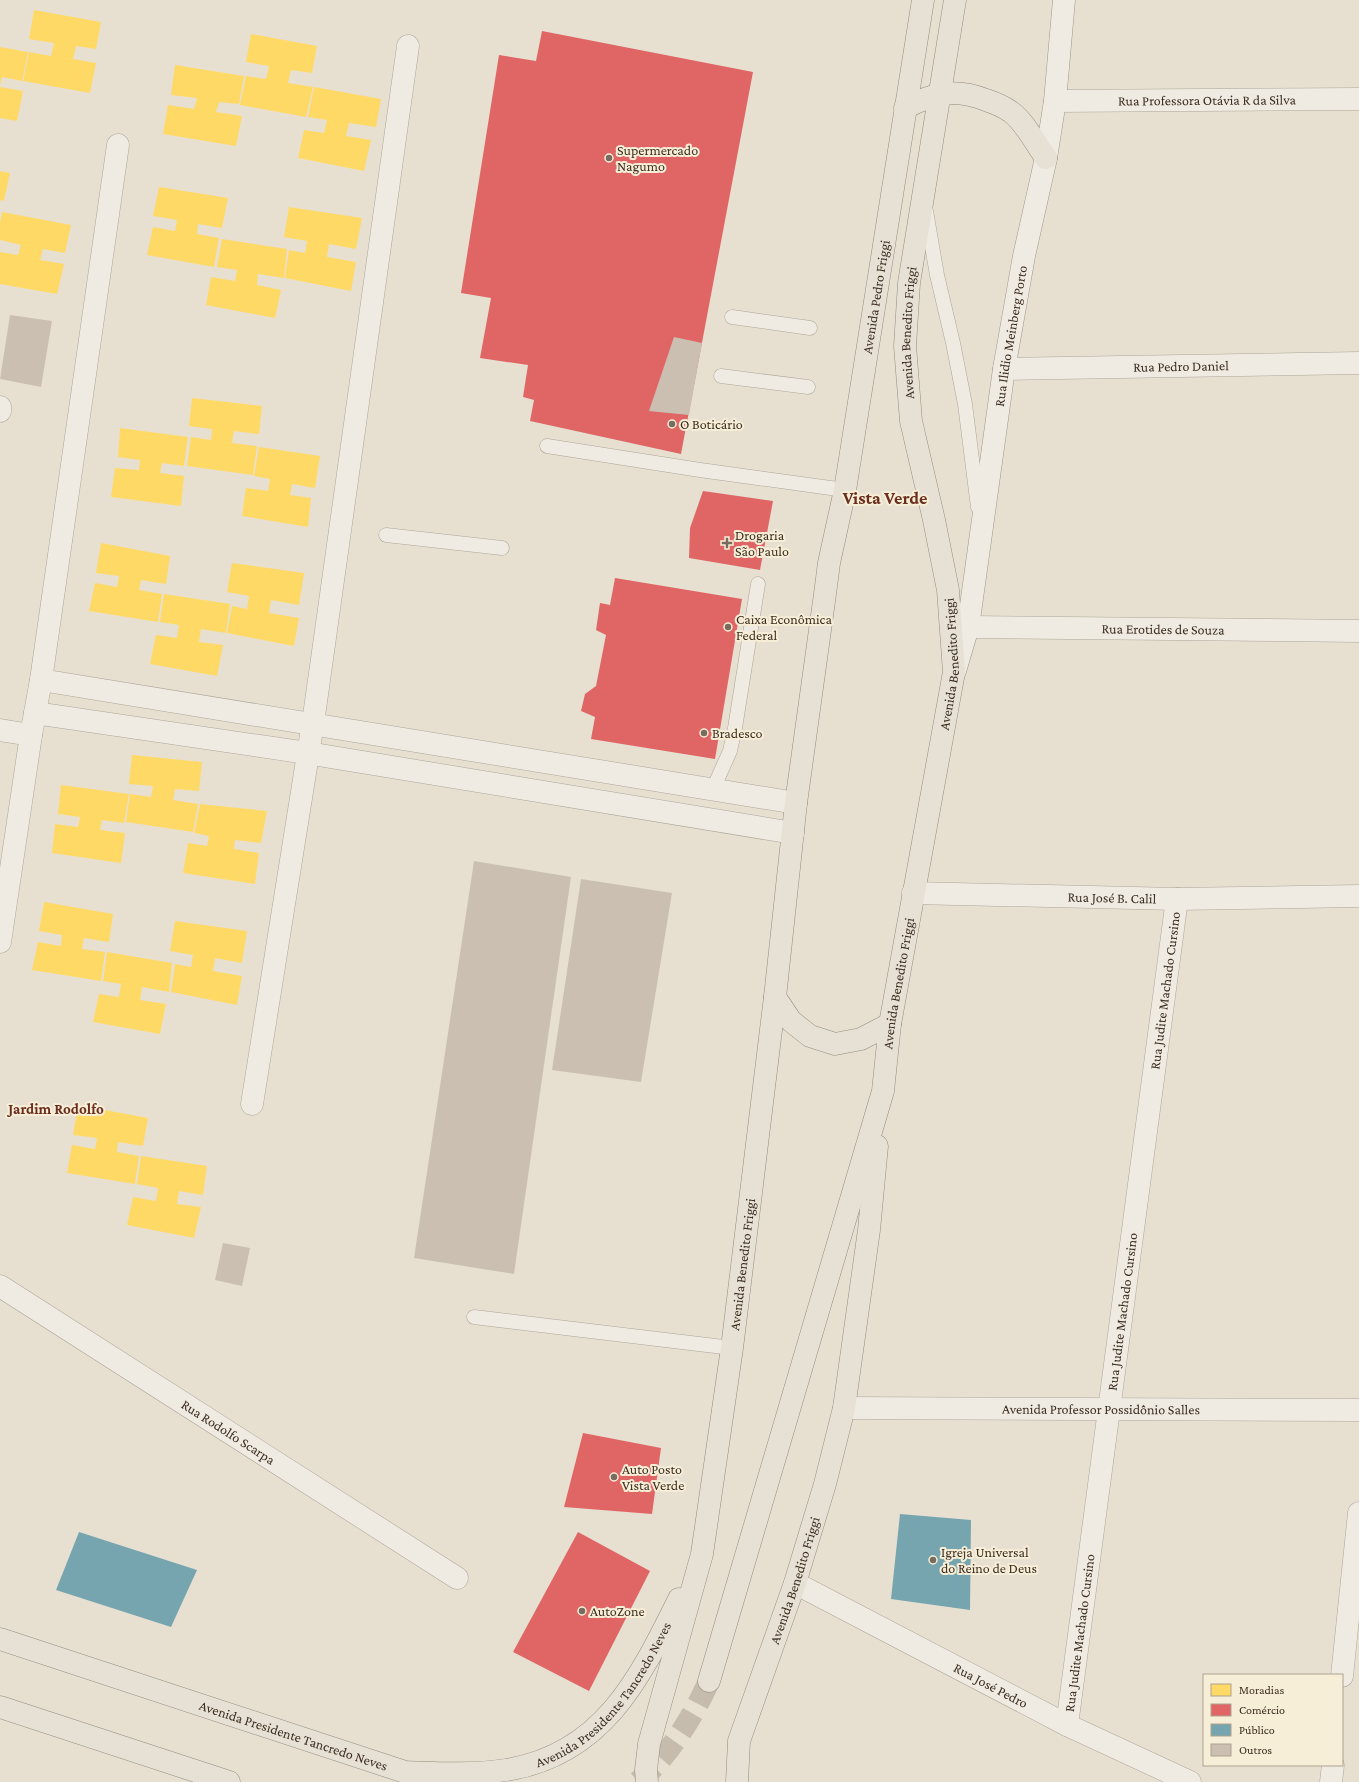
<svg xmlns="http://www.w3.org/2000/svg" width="1359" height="1782" font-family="'Crimson Pro',serif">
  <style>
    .homes { fill: #ffd966 }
    .shops { fill: #e06666 }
    .public { fill: #76a5af }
    .building { fill: #cbbfb2 }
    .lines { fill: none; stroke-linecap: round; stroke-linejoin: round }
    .primary-tunnel { stroke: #c5bcae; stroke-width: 22; stroke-dasharray: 22 11; stroke-linecap: butt }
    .service-casing { stroke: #ada599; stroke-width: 15 }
    .minor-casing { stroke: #ada599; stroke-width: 23 }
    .tertiary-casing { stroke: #ada599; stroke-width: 23 }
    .secondary-casing { stroke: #9c958a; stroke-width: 23 }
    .primary-casing { stroke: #928b80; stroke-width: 23 }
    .service { stroke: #efebe3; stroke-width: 14 }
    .minor { stroke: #efebe3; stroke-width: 22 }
    .tertiary { stroke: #efebe3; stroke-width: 22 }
    .secondary { stroke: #efebe3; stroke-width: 22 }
    .primary { stroke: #e6e1d4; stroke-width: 22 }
    .poi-dot { fill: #786c5e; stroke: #f7eed8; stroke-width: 1.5 }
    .labels { text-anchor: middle; stroke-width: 4; stroke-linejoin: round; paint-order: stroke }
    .street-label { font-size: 14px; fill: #3d2e20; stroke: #f7eed8 }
    .poi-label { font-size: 14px; fill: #3d2e20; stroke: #f7eed8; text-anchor: start }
    .neighbourhood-label { font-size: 15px; font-weight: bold; fill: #6b2e1e; stroke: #f7eed8 }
    .district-label { font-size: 18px; font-weight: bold; fill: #6b2e1e; stroke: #f7eed8 }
  </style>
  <rect width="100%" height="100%" fill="#e7e0d1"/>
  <g class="homes">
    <polygon points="34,10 101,22 96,49 76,46 73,59 96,63 90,93 23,81 29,52 51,56 54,43 29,39"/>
    <polygon points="251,34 317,46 312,73 291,70 288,83 313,87 306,117 240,105 246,76 266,79 269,66 246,62"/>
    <polygon points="0,47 28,52 22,81 2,77 0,85"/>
    <polygon points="175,65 244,76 239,104 219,102 216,112 242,116 236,146 163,134 168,105 194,109 197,98 171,95"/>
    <polygon points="0,87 23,91 17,121 0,118"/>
    <polygon points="314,87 381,99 376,127 349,123 346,136 371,140 364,171 298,158 304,130 324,133 327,120 308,117"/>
    <polygon points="0,171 10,173 4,201 0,200"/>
    <polygon points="159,187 228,198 222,228 198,224 197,234 219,238 214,267 147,255 153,227 175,231 177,220 153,216"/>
    <polygon points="289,207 362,218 356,249 329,244 327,257 356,262 351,291 285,278 289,250 305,253 307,241 284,237"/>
    <polygon points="2,212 71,225 65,253 43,249 40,260 64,264 57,294 0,284 0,252 18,255 21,245 0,240 0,223"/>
    <polygon points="222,239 287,249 284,278 258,274 257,285 281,290 275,318 206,305 211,277 235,281 237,270 217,267"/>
    <polygon points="192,398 262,406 259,434 234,431 232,443 257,446 253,475 187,466 191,437 211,440 212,429 189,426"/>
    <polygon points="120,428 188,437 184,466 162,463 160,473 184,476 181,506 111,497 115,468 139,470 140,460 118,457"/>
    <polygon points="259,447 320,456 315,488 292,484 290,495 311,498 308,527 242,516 246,488 268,491 270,479 254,476"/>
    <polygon points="101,543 170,556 166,584 141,580 139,590 162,594 158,622 89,611 95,583 117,587 119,576 96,573"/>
    <polygon points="232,563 304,573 299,605 271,600 269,613 299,618 294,646 227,633 232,606 247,609 249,596 227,592"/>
    <polygon points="164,594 230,604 226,633 201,629 199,642 223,645 217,676 150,664 156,635 177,638 179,625 160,622"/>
    <polygon points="132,755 202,762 199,791 175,789 173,800 198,804 193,832 126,822 130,794 151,797 153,786 129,784"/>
    <polygon points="61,785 129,794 124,823 102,820 100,830 125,833 121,863 52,853 55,824 78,827 80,817 58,814"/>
    <polygon points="200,804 267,811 261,843 235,840 234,849 259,853 255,884 183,873 188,843 207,846 209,836 194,833"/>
    <polygon points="44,902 113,914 109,942 84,938 82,949 105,952 101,981 32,970 38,942 61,946 62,935 39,931"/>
    <polygon points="175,921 247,931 242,963 215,958 213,971 242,976 237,1005 171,992 175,964 191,967 193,955 170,951"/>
    <polygon points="107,952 172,963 169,992 142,987 140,1000 166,1004 160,1034 93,1022 99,994 119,997 121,984 103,981"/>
    <polygon points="78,1105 148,1118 143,1146 118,1142 117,1152 139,1156 135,1184 67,1173 72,1145 95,1149 97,1138 73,1135"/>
    <polygon points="141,1156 207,1166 203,1195 179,1191 177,1204 201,1207 194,1238 127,1225 133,1197 156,1201 158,1188 137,1184"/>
  </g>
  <g class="shops">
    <polygon points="542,31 753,72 681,454 530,421 534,400 523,397 528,365 480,358 491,298 461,293 499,55 536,61"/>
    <polygon points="703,491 773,501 760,570 689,558 690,528"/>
    <polygon points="615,578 742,599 715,759 591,739 595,717 581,711 585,694 596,686 606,635 596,630 600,603 610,605"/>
    <polygon points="583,1433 661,1448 652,1514 564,1507"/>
    <polygon points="578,1532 650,1571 589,1691 513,1652"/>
  </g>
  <g class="public">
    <polygon points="900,1514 971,1520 970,1610 891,1599"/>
    <polygon points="79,1532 197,1570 171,1627 56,1590"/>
  </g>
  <g class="building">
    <polygon points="10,315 52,321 41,387 0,379"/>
    <polygon points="674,337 702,343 689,415 649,411"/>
    <polygon points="474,861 571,877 514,1274 414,1258"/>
    <polygon points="581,879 672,893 641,1082 552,1070"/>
    <polygon points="223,1243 250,1248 242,1286 215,1280"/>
  </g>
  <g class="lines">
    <path class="primary-tunnel" d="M 638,1782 C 668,1757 693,1717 709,1681"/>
    <defs>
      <g id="service">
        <polyline points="926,211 937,275 953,343 965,404 978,507"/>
        <polyline points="732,317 810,328"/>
        <polyline points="721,376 808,387"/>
        <polyline points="547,446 700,470 845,490"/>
        <polyline points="386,535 502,548"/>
        <polyline points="713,789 730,751 735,728 758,584"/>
        <polyline points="474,1317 732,1348"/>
      </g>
      <g id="minor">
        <path id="s1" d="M 1055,101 L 1359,99"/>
        <path id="s2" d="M 1004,369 L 1359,363"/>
        <polyline points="0,407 0,411"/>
        <path id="s3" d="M 968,627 L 1359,631"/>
        <polyline points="41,680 796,803"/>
        <polyline points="35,713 307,753 793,833"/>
        <polyline points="0,730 31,735"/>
        <path id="s4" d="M 913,893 L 1177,899 L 1359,896"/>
        <polyline points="0,942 31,735 41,680 118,145"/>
        <polyline points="252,1104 313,723 408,46"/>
        <path id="s5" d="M 0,1286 L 457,1578"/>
        <path id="s6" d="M 844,1408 L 1359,1410"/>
        <path id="s7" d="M 1067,1725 L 1177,899"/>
      </g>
      <g id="tertiary">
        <path id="s8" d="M 795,1583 L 1067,1725 L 1190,1782"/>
        <polyline points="1342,1676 1359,1513"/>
        <polyline points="1331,1782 1333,1765"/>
      </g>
      <g id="secondary">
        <path id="s9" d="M 955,671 L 968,627 L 1004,369 L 1024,256 L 1046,158 L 1055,101 L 1064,0"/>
      </g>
      <g id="primary">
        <path d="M 905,108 C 933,93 955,88 986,100 C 995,103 1003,106 1011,112 C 1025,122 1035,143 1046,158"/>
        <polyline points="775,997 791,1021 810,1036 835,1044 861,1039 890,1024"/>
        <path id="s10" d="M 0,1639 L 405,1772 C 438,1773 473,1775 506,1770 C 603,1755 640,1678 679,1599"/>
        <path id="s11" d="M 709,1681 L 883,1091 L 890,1024 L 954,672 L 948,590 L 934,520 L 911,421 L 905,346 L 909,283 L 955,0"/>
        <polyline points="0,1707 229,1782"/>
        <path id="s12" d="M 647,1782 L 646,1770 L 649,1744 L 702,1554 L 732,1348 L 775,997 L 796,803 L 825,594 L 829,563 L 845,490 L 923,0"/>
        <path id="s13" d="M 737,1782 L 739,1741 L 795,1583 L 825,1484 L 844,1408 L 869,1230 L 877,1146"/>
      </g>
    </defs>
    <use href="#service" class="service-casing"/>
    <use href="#minor" class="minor-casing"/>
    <use href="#tertiary" class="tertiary-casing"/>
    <use href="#secondary" class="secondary-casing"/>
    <use href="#primary" class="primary-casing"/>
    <use href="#service" class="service"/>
    <use href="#minor" class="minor"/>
    <use href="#tertiary" class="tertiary"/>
    <use href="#secondary" class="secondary"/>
    <use href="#primary" class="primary"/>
  </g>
  <g class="poi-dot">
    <circle cx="609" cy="158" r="4"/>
    <circle cx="672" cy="424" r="4"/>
    <path d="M725 537h4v4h4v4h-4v4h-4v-4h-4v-4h4z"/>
    <circle cx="728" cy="627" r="4"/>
    <circle cx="704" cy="733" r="4"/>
    <circle cx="614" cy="1477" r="4"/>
    <circle cx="933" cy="1560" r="4"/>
    <circle cx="582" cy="1611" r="4"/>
  </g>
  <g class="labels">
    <g class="street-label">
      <text dy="5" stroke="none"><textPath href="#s1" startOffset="152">Rua Professora Otávia R da Silva</textPath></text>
      <text dy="5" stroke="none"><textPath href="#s12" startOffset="1505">Avenida Pedro Friggi</textPath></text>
      <text dy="5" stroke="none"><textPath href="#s11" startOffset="1384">Avenida Benedito Friggi</textPath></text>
      <text dy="5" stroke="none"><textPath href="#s9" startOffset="340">Rua Ilidio Meinberg Porto</textPath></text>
      <text dy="5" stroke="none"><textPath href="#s2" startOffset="177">Rua Pedro Daniel</textPath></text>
      <text dy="5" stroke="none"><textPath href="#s3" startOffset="195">Rua Erotides de Souza</textPath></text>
      <text dy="5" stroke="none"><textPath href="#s11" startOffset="1048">Avenida Benedito Friggi</textPath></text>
      <text dy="5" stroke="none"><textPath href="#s4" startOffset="199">Rua José B. Calil</textPath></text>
      <text dy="5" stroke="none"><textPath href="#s11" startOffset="724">Avenida Benedito Friggi</textPath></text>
      <text dy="5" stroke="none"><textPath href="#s7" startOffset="741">Rua Judite Machado Cursino</textPath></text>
      <text dy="5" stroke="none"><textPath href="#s12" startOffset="528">Avenida Benedito Friggi</textPath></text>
      <text dy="5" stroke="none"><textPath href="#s7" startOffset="417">Rua Judite Machado Cursino</textPath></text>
      <text dy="5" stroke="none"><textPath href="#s6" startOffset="257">Avenida Professor Possidônio Salles</textPath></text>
      <text dy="5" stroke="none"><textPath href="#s5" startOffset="271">Rua Rodolfo Scarpa</textPath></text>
      <text dy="5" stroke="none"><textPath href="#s13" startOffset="211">Avenida Benedito Friggi</textPath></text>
      <text dy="5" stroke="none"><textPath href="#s7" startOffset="93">Rua Judite Machado Cursino</textPath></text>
      <text dy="5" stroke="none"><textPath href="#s8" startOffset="221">Rua José Pedro</textPath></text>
      <text dy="5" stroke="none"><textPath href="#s10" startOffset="657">Avenida Presidente Tancredo Neves</textPath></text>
      <text dy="5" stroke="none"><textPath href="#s10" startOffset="309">Avenida Presidente Tancredo Neves</textPath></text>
    </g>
    <g class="poi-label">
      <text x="617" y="155">Supermercado<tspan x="617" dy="16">Nagumo</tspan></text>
      <text x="680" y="429">O Boticário</text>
      <text x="735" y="540">Drogaria<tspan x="735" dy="16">São Paulo</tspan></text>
      <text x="736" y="624">Caixa Econômica<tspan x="736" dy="16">Federal</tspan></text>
      <text x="712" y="738">Bradesco</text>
      <text x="622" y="1474">Auto Posto<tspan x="622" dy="16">Vista Verde</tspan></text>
      <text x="941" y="1557">Igreja Universal<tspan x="941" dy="16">do Reino de Deus</tspan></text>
      <text x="590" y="1616">AutoZone</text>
    </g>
    <g class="neighbourhood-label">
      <text x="56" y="1114">Jardim Rodolfo</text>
    </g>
    <g class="district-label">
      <text x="885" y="504">Vista Verde</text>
    </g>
  </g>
  <rect x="1203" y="1674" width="140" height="92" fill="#f7eed8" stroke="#ada18e"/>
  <rect x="1211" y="1684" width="20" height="12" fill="#ffd966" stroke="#ada18e"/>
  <text x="1239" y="1694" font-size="12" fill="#3d2e20">Moradias</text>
  <rect x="1211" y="1704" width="20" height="12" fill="#e06666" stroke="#ada18e"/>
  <text x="1239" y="1714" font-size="12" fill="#3d2e20">Comércio</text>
  <rect x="1211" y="1724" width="20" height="12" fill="#76a5af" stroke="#ada18e"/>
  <text x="1239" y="1734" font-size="12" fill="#3d2e20">Público</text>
  <rect x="1211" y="1744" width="20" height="12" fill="#cbbfb2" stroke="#ada18e"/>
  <text x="1239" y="1754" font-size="12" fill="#3d2e20">Outros</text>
</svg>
